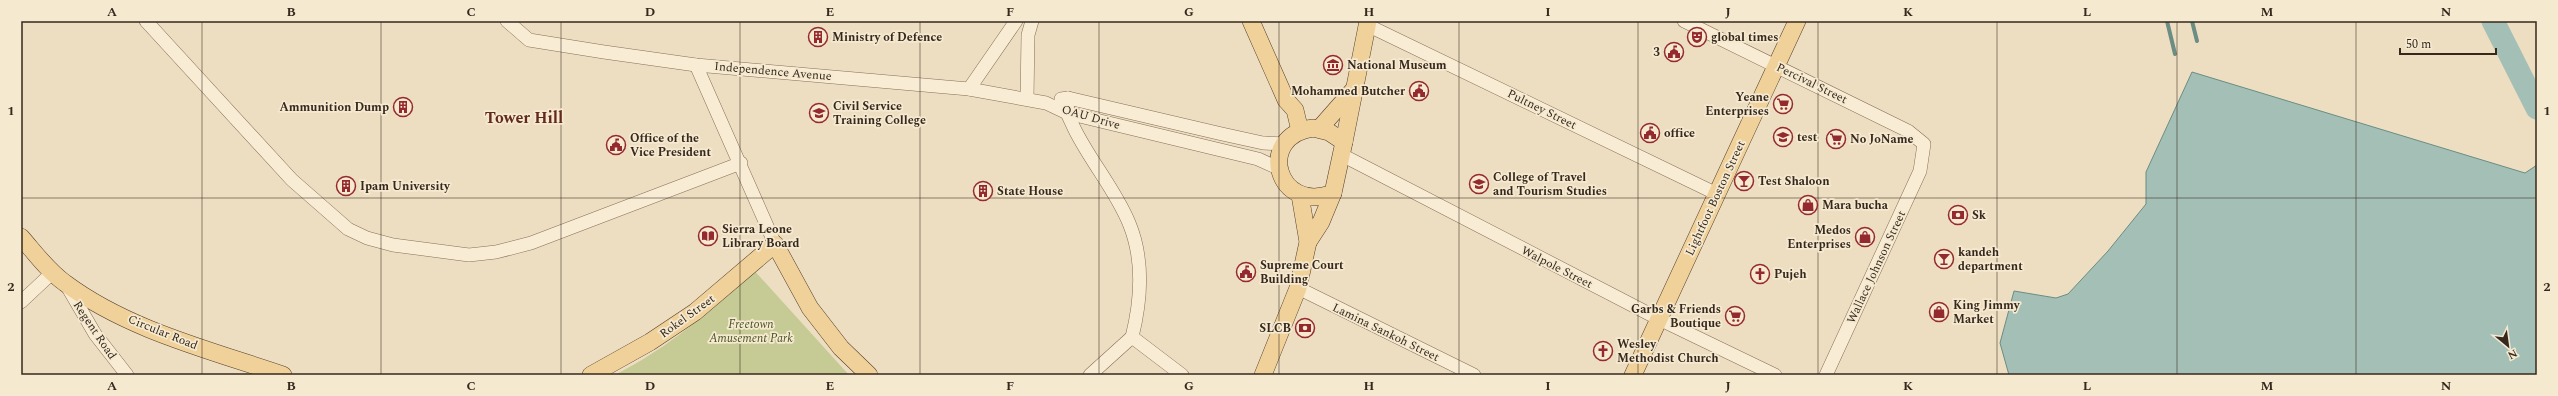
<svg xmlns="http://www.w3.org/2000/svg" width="2558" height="396" font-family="Spectral,serif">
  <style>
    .green { fill: #c6cb95 }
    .water { fill: #a3bfb6; stroke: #6b8d83 }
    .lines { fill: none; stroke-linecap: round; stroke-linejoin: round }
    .stream { stroke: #6b8d83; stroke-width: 4 }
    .river { stroke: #a3bfb6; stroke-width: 23 }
    .minor-casing { stroke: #866f59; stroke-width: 14 }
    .major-casing { stroke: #533e2d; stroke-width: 18 }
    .minor { stroke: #f8ecd4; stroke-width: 13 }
    .major { stroke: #f0d199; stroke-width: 17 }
    .grid { fill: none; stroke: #36281d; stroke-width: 1; stroke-opacity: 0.55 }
    .labels { text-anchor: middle; stroke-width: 3.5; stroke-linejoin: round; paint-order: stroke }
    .poi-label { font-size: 12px; font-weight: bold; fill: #36281d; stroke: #f5e9d0; text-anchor: start }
    .street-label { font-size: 12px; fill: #36281d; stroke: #f5e9d0 }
    .park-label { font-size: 12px; font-style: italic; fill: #485224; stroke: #f5e9d0 }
    .district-label { font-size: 16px; font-weight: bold; fill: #62291d; stroke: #f5e9d0 }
    .neatline { fill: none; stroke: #36281d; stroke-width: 1.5 }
    .grid-label { font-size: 13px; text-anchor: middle; font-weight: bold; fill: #36281d }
  </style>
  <rect width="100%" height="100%" fill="#eddec1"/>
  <path class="green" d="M 752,268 L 849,375 L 615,375 C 672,345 708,314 752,268 Z"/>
  <polygon class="water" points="2192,72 2525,173 2537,165 2537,375 2009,375 2000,343 2014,291 2056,298 2068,294 2108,251 2146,204 2146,172"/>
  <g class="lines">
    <g class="stream">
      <polyline points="2167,21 2175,54"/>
      <polyline points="2192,21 2197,41"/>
    </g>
    <polyline class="river" points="2493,21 2537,108"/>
    <defs>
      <g id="minor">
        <polyline points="146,21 292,180 348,229 367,238 393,245 469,255 496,252 531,243 741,163"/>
        <polyline points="507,21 529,40 604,52 696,65 969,89 1046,103 1067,113 1258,159 1278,168"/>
        <polyline points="1684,21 1908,131 1924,144 1920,171 1826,375"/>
        <polyline points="1367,25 1717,194"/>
        <polyline points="696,65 775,244"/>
        <polyline points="969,89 1016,21"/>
        <path d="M 1068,98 L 1067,113 L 1074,128 C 1090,161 1115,189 1129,223 C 1144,259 1141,301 1132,337"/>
        <polyline points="1027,99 1028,35 1032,21"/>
        <polyline points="1061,99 1068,98 1222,134 1263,143 1284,144"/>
        <polyline points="1342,155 1659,319 1775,375"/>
        <polyline points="67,286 95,334 127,375"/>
        <polyline points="1298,288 1474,375"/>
        <polyline points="21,302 52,273"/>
        <polyline points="1132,337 1182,375"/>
        <polyline points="1090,375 1132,337"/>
      </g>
      <g id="major">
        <polyline points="1251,21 1286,100 1295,110 1300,131"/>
        <path d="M 1313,128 L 1329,132 L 1344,142 L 1333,193 C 1277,215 1255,136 1313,128 Z"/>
        <polyline points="1319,129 1356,87"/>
        <polyline points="1344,142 1368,21"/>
        <path d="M 21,237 C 35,253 48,271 65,283 C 128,330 210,350 283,375"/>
        <polyline points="1308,242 1321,222 1333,193"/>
        <polyline points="591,375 650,342 695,312 775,244 810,308 841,348 869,375"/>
        <polyline points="1263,375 1298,288 1308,242 1300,195"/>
        <polyline points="1633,375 1797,21"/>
      </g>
    </defs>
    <use href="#minor" class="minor-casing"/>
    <use href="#major" class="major-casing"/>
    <use href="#minor" class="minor"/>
    <use href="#major" class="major"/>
  </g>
  <path class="grid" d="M 202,21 L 202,375M 381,21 L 381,375M 561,21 L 561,375M 740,21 L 740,375M 920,21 L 920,375M 1099,21 L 1099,375M 1279,21 L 1279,375M 1459,21 L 1459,375M 1638,21 L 1638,375M 1818,21 L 1818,375M 1997,21 L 1997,375M 2177,21 L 2177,375M 2356,21 L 2356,375M 21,198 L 2537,198"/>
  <defs>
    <symbol id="building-ring" viewBox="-11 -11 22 22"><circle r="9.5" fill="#f5e9d0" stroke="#942a2f" stroke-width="1.5"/><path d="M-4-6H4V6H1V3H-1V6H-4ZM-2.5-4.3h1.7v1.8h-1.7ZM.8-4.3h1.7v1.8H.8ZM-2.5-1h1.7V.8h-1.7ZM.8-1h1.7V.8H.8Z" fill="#942a2f"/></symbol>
    <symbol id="theatre-ring" viewBox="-11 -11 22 22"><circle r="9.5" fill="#f5e9d0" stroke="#942a2f" stroke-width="1.5"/><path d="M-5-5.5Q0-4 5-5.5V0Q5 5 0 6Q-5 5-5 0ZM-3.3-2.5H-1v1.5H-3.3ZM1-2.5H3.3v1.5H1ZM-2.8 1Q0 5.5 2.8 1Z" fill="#942a2f"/></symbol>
    <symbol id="civic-ring" viewBox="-11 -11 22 22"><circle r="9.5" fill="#f5e9d0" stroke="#942a2f" stroke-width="1.5"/><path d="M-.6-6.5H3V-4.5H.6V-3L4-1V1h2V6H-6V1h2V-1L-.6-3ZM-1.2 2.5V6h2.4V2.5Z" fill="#942a2f"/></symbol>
    <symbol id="museum-ring" viewBox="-11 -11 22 22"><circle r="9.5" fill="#f5e9d0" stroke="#942a2f" stroke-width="1.5"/><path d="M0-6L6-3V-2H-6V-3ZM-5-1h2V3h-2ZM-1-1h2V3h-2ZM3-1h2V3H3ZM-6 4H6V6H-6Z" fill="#942a2f"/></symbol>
    <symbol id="supermarket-ring" viewBox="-11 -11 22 22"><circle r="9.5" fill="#f5e9d0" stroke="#942a2f" stroke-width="1.5"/><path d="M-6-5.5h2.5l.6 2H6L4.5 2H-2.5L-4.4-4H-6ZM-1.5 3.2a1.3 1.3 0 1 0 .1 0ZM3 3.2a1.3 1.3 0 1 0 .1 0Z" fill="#942a2f"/></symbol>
    <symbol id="university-ring" viewBox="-11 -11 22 22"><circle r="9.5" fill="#f5e9d0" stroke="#942a2f" stroke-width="1.5"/><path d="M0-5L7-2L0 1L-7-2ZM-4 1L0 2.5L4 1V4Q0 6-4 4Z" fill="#942a2f"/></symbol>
    <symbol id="bar-ring" viewBox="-11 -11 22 22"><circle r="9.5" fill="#f5e9d0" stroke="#942a2f" stroke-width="1.5"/><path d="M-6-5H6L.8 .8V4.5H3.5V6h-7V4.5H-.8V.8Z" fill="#942a2f"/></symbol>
    <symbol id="shop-ring" viewBox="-11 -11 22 22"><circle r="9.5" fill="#f5e9d0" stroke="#942a2f" stroke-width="1.5"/><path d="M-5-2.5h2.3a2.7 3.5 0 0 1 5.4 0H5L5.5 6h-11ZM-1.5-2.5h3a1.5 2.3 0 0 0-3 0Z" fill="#942a2f"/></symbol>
    <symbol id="bank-ring" viewBox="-11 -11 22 22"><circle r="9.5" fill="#f5e9d0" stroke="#942a2f" stroke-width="1.5"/><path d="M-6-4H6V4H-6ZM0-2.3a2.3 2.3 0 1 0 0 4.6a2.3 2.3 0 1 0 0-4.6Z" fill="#942a2f"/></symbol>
    <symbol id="library-ring" viewBox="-11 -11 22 22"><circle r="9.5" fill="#f5e9d0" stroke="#942a2f" stroke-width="1.5"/><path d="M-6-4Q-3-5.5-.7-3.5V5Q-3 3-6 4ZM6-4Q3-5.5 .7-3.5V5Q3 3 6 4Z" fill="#942a2f"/></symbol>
    <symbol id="church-ring" viewBox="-11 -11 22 22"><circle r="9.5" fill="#f5e9d0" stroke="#942a2f" stroke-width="1.5"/><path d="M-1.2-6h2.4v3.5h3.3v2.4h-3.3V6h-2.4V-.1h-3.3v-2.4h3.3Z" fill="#942a2f"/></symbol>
  </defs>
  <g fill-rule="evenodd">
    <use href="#building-ring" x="807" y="26" width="22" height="22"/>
    <use href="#theatre-ring" x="1686" y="26" width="22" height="22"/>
    <use href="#civic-ring" x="1663" y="41" width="22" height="22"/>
    <use href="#museum-ring" x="1322" y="54" width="22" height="22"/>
    <use href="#civic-ring" x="1408" y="80" width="22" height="22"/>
    <use href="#supermarket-ring" x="1772" y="93" width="22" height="22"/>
    <use href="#building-ring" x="392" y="96" width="22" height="22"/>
    <use href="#university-ring" x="808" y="102" width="22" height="22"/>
    <use href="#civic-ring" x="1639" y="122" width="22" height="22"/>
    <use href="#university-ring" x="1772" y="126" width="22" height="22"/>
    <use href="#supermarket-ring" x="1825" y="128" width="22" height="22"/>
    <use href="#civic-ring" x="605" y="134" width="22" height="22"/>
    <use href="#bar-ring" x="1733" y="170" width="22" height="22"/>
    <use href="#university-ring" x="1468" y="173" width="22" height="22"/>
    <use href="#building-ring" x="335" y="175" width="22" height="22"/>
    <use href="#building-ring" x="972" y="180" width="22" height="22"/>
    <use href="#shop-ring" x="1797" y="194" width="22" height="22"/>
    <use href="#bank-ring" x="1947" y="204" width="22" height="22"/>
    <use href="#library-ring" x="697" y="225" width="22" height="22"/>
    <use href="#shop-ring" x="1854" y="226" width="22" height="22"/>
    <use href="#bar-ring" x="1933" y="248" width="22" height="22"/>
    <use href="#civic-ring" x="1235" y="261" width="22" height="22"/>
    <use href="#church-ring" x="1749" y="263" width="22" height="22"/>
    <use href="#shop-ring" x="1928" y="301" width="22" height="22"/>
    <use href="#supermarket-ring" x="1724" y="305" width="22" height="22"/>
    <use href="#bank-ring" x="1294" y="317" width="22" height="22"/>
    <use href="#church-ring" x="1592" y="340" width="22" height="22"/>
  </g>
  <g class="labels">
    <g class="poi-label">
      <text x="832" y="41">Ministry of Defence</text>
      <text x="1711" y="41">global times</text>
      <text x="1660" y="56" text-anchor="end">3</text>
      <text x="1347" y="69">National Museum</text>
      <text x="1405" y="95" text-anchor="end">Mohammed Butcher</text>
      <text x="1769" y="101" text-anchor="end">Yeane<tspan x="1769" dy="14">Enterprises</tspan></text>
      <text x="833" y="110">Civil Service<tspan x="833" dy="14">Training College</tspan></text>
      <text x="389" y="111" text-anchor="end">Ammunition Dump</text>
      <text x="1664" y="137">office</text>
      <text x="1797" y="141">test</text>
      <text x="630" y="142">Office of the<tspan x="630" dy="14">Vice President</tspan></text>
      <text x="1850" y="143">No JoName</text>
      <text x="1493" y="181">College of Travel<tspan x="1493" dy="14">and Tourism Studies</tspan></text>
      <text x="1758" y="185">Test Shaloon</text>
      <text x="360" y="190">Ipam University</text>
      <text x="997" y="195">State House</text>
      <text x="1822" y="209">Mara bucha</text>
      <text x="1972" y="219">Sk</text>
      <text x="722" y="233">Sierra Leone<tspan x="722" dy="14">Library Board</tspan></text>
      <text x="1851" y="234" text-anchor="end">Medos<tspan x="1851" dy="14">Enterprises</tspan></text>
      <text x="1958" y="256">kandeh<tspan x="1958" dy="14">department</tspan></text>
      <text x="1260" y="269">Supreme Court<tspan x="1260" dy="14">Building</tspan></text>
      <text x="1774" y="278">Pujeh</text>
      <text x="1953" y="309">King Jimmy<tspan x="1953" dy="14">Market</tspan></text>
      <text x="1721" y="313" text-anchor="end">Garbs &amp; Friends<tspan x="1721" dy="14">Boutique</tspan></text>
      <text x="1291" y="332" text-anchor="end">SLCB</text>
      <text x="1617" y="348">Wesley<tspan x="1617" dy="14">Methodist Church</tspan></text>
    </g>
    <g class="street-label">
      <text transform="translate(773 71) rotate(5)" y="4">Independence Avenue</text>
      <text transform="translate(1812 83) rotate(26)" y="4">Percival Street</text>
      <text transform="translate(1542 109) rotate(26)" y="4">Pultney Street</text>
      <text transform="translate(1091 117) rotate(16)" y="4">OAU Drive</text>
      <text transform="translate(1715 198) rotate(-65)" y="4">Lightfoot Boston Street</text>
      <text transform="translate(1557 267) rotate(27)" y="4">Walpole Street</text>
      <text transform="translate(1876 267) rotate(-65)" y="4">Wallace Johnson Street</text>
      <text transform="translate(687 316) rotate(-36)" y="4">Rokel Street</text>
      <text transform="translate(95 330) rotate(56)" y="4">Regent Road</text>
      <text transform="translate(163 332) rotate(22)" y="4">Circular Road</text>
      <text transform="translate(1386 332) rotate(26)" y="4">Lamina Sankoh Street</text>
    </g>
    <g class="park-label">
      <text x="751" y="328">Freetown<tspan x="751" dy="14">Amusement Park</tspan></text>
    </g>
    <g class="district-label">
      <text x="524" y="123">Tower Hill</text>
    </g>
  </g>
  <rect width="2558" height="396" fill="none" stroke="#f5e9d0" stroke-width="44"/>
  <g transform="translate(2508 346) rotate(151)" stroke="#f5e9d0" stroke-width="3" paint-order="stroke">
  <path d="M0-3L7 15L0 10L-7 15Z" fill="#36281d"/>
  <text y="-6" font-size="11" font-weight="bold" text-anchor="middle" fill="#36281d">N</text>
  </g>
  <path d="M2400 48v6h96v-6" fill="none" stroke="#36281d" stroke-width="2"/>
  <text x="2406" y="48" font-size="12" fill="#36281d" stroke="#f5e9d0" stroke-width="3" paint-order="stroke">50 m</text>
  <rect x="22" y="22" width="2514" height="352" class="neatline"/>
  <g class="grid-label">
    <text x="112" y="16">A</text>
    <text x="291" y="16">B</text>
    <text x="471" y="16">C</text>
    <text x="650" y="16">D</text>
    <text x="830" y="16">E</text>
    <text x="1010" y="16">F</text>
    <text x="1189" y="16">G</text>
    <text x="1369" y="16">H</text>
    <text x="1548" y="16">I</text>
    <text x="1728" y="16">J</text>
    <text x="1908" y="16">K</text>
    <text x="2087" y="16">L</text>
    <text x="2267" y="16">M</text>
    <text x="2446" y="16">N</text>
    <text x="11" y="115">1</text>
    <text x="2547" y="115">1</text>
    <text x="11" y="291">2</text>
    <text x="2547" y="291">2</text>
    <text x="112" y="390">A</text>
    <text x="291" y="390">B</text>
    <text x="471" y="390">C</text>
    <text x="650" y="390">D</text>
    <text x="830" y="390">E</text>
    <text x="1010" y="390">F</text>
    <text x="1189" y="390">G</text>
    <text x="1369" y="390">H</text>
    <text x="1548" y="390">I</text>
    <text x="1728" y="390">J</text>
    <text x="1908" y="390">K</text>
    <text x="2087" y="390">L</text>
    <text x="2267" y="390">M</text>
    <text x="2446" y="390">N</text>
  </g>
</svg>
